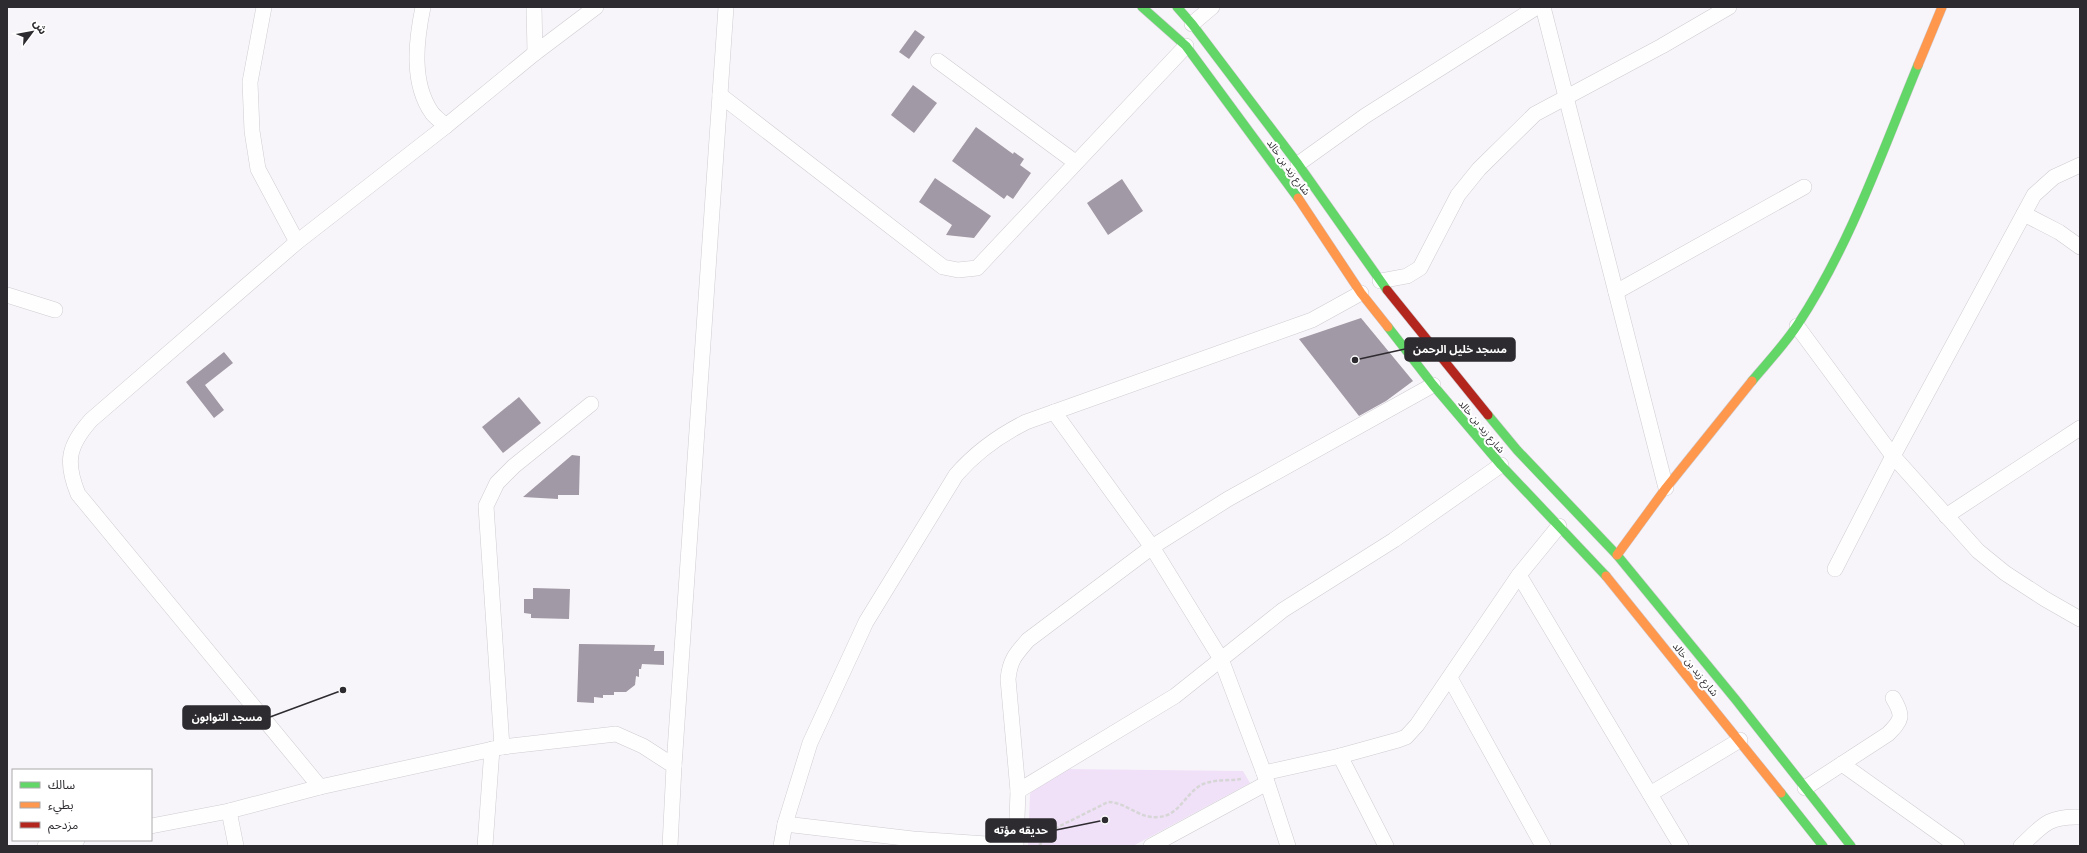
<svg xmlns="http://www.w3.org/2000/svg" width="2087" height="853" font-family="Lato,'Noto Sans Arabic',sans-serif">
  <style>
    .green { fill: #f0e1f8 }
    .building { fill: #a199a5 }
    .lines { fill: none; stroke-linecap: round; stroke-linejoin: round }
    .street-casing { stroke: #cfccd1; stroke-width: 16 }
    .fast-casing { stroke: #cfccd1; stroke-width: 10 }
    .slow-casing { stroke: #cfccd1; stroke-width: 10 }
    .jam-casing { stroke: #cfccd1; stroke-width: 10 }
    .path { stroke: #d7d6d7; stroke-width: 2.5; stroke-dasharray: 4 2; stroke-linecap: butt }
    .street { stroke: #fefefe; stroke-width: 15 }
    .fast { stroke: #63d668; stroke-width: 9 }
    .slow { stroke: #ff974d; stroke-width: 9 }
    .jam { stroke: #b3261e; stroke-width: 9 }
    .labels { text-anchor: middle; stroke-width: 4; stroke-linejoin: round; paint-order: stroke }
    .street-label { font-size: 10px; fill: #2e2b30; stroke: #fff }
    .leader { fill: none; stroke: #2e2b30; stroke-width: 1.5 }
    .callout-dot { fill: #2e2b30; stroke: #fff; stroke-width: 1.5 }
    .callout { fill: #2e2b30; stroke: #2e2b30; stroke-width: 1.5 }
    .callout-label { font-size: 11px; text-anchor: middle; font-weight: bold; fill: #fff }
  </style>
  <rect width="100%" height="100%" fill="#f8f5fa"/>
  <polygon class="green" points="1066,769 1243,771 1250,783 1133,846 1028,846 1030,794 1036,786"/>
  <g class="building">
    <polygon points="915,30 925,37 909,59 899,52"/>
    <polygon points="913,85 937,103 914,133 891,115"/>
    <polygon points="976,127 1013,154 1014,152 1024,159 1020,165 1031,173 1013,199 1007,195 1004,199 952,161"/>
    <polygon points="935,178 991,216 974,238 946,235 952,225 919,202"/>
    <polygon points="1122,179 1143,211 1108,235 1087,203"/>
    <polygon points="1361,318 1413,381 1386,401 1359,416 1299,339"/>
    <polygon points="224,352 233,363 205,385 224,410 214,418 186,382"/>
    <polygon points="519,397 541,423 503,453 482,427"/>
    <polygon points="572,455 580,456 579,495 558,495 558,499 523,497"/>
    <polygon points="533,588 570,589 569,619 531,618 531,614 524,613 524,599 533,599"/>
    <polygon points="579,644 655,645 654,651 664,651 664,665 642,664 641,669 639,669 639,677 636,676 635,685 626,692 614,692 614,695 603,695 603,698 594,697 594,703 577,702"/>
  </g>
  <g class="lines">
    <defs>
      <g id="street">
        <polyline points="264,7 250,82 252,131 258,169 297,242"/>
        <path d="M 423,7 C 416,41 411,83 432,113 C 436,118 442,122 446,126"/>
        <polyline points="534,7 535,53"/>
        <polyline points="1543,7 1666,488"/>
        <polyline points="1192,24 1212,7"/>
        <polyline points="938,61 1075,162"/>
        <polyline points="720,95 943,267 958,270 977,268 1186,46"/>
        <polyline points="1298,164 1365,116 1537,7"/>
        <polyline points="2024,214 2059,232 2080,247"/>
        <polyline points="1380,281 1407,276 1420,268 1458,195 1479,169 1535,114 1662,46 1729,7"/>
        <polyline points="1616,292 1804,187"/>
        <polyline points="7,295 55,310"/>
        <polyline points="1797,326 1893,456 1978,551 2005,573 2045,599 2080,619"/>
        <polyline points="1054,412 1152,547 1221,659 1264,773 1288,846"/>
        <polyline points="1946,516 2080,428"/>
        <polyline points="1835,569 1893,456 2034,195 2054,177 2080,165"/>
        <polyline points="1519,575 1681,846"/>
        <polyline points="1450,678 1543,846"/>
        <polyline points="502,747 486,506 497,483 514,466 591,404"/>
        <polyline points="1340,756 1386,846"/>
        <polyline points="1842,764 1957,846"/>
        <polyline points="674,766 726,7"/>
        <polyline points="1264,773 1340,756 1398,740 1406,737 1417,725 1519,575 1559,526"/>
        <polyline points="320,787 502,747 616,734 643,746 674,766 670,846"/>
        <path d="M 1805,788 L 1888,734 C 1902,720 1904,716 1893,698"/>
        <polyline points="1018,791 1175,696 1283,610 1394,540 1501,465"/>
        <polyline points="1650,794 1740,740"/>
        <polyline points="229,811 236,846"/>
        <polyline points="785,824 913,839 1016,846"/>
        <path d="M 151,826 L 229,811 L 320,787 L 78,494 C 65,462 68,446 91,420 L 297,242 L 446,126 L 535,53 L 596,7"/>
        <polyline points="45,846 77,840"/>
        <polyline points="485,846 492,749"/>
        <path d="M 781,846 L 785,824 L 810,743 L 866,622 L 956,475 C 976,452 998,436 1026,422 L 1312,320 L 1361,293"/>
        <path d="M 1016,846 L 1018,791 L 1008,679 C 1010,660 1015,655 1028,640 L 1152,547 L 1228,499 L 1433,385"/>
        <polyline points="1151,846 1267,783"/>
        <path d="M 2021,846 C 2043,825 2048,816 2080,817"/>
      </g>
      <g id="fast">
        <polyline points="1142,7 1186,46 1298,198"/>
        <polyline points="1177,7 1192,24 1298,164 1387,290"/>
        <polyline points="1388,327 1433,385 1501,465 1606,576"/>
        <path d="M 1752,381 C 1767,363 1785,344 1798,324 C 1850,245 1882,152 1918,65"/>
        <polyline points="1488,415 1517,450 1617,555 1736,700 1851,846"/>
        <polyline points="1781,793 1823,846"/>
      </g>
      <g id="slow">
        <polyline points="1918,65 1942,7"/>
        <polyline points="1298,198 1361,293 1388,327"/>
        <polyline points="1617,555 1666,488 1752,381"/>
        <polyline points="1606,576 1781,793"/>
      </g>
      <polyline id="jam" points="1387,290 1488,415"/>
    </defs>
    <use href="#street" class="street-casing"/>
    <use href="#fast" class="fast-casing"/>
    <use href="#slow" class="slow-casing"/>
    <use href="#jam" class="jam-casing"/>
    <path class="path" d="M 1039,846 L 1050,831 L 1108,802 C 1126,802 1139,819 1158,817 C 1179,816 1184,795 1201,785 C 1213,779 1228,781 1241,779"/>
    <use href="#street" class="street"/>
    <use href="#fast" class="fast"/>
    <use href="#slow" class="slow"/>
    <use href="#jam" class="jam"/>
  </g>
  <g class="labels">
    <g class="street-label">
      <text transform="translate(1289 167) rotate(54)" y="4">شارع زيد بن خالد</text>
      <text transform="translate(1482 426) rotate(50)" y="4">شارع زيد بن خالد</text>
      <text transform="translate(1696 669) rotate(51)" y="4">شارع زيد بن خالد</text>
    </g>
  </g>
  <path class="leader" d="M1355 360L1405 349M343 690L270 717M1105 820L1056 830"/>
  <g class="callout-dot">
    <circle cx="1355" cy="360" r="4"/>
    <circle cx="343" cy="690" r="4"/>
    <circle cx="1105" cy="820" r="4"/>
  </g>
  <g class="callout">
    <rect x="1405" y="338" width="110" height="23" rx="4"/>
    <rect x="183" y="706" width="87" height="23" rx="4"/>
    <rect x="986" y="819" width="70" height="23" rx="4"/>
  </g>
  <g class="callout-label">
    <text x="1460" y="353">مسجد خليل الرحمن</text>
    <text x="227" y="721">مسجد التوابون</text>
    <text x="1021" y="834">حديقه مؤته</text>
  </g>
  <rect width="2087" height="853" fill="none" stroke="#2e2b30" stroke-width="16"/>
  <rect x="12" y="769" width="140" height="72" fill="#ffffff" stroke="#abaaac"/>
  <rect x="20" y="782" width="20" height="6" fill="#63d668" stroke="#abaaac"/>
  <text x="48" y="789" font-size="12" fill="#2e2b30">سالك</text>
  <rect x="20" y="802" width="20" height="6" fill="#ff974d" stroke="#abaaac"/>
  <text x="48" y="809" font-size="12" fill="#2e2b30">بطيء</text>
  <rect x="20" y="822" width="20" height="6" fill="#b3261e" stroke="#abaaac"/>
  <text x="48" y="829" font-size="12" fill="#2e2b30">مزدحم</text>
  <g transform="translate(32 32) rotate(58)" stroke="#ffffff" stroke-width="3" paint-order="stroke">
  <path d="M0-3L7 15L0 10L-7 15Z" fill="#2e2b30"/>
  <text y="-6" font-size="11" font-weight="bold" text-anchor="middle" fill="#2e2b30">ش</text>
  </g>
</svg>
